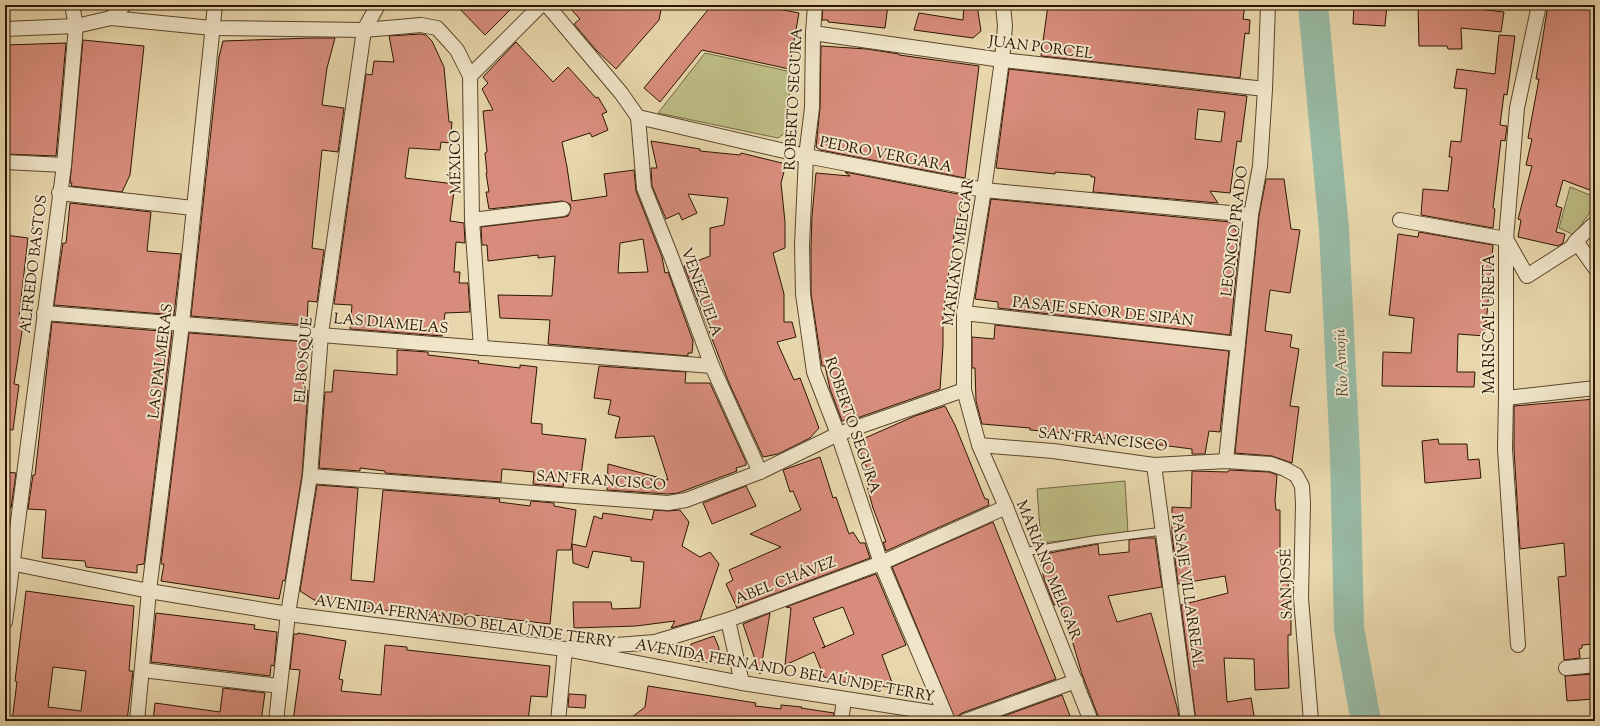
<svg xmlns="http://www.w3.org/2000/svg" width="1600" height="726" font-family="'Sorts Mill Goudy',serif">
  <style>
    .green { fill: #bdbc84; stroke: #746942 }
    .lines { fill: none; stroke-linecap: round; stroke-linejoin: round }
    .river { stroke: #98baa4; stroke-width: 30 }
    .building { fill: #d88d7c; stroke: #2c1600; fill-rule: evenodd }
    .service-casing { stroke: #5b462b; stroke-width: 9 }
    .minor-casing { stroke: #5b462b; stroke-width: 16 }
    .service { stroke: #f0e5c9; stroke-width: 7 }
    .minor { stroke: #f0e5c9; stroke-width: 14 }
    .labels { text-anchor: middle; stroke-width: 4; stroke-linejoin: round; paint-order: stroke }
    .street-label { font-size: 15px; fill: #2c1600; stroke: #f0e5c9 }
    .water-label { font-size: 16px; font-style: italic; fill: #524f39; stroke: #f0e5c9 }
  </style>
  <rect width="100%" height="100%" fill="#e8d7ac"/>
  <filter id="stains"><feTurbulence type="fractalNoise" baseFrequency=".005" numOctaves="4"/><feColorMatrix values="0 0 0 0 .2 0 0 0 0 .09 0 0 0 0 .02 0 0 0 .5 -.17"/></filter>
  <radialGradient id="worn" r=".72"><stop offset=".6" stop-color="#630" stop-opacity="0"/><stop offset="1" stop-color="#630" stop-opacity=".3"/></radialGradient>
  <g class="green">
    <polygon points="705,53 792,72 785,133 778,138 658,113"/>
    <polygon points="1570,187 1595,197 1595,205 1574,235 1559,228"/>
    <polygon points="1125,481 1128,533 1041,543 1037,489"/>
  </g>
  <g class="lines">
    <polyline class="river" points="1313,5 1334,229 1345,455 1349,628 1366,721"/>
  </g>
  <g class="building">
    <polygon points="456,5 515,5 485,35"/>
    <polygon points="567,5 662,5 659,20 616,69 596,50 574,24 580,19"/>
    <polygon points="712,5 758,5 799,13 789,69 702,50 660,102 644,88"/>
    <polygon points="823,5 888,5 885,28 828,22 828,20 822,20"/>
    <polygon points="964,5 977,5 981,31 973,38 914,30 919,13 963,20"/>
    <polygon points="1048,5 1245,5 1243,19 1250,20 1249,34 1245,33 1240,78 1041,56"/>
    <polygon points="1354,5 1387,5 1385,26 1353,24"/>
    <polygon points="1418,5 1461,5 1461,7 1504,12 1501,32 1461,28 1462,49 1448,49 1447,46 1419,46"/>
    <polygon points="1548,5 1570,5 1595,9 1595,192 1563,180 1556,206 1562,208 1556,232 1565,234 1563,243 1558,246 1518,237 1521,220 1518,219 1532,166 1526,165 1532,139 1528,138 1539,79 1536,79"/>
    <polygon points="421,34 426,35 432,41 444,67 449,122 452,122 450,143 441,142 440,150 409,148 405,178 455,184 450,221 464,223 465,243 456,242 454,272 460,272 459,283 468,283 470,312 445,313 442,336 350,329 352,305 334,304 366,74 372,75 374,61 394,62 389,36"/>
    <polygon points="1499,35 1515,36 1507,95 1504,94 1500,125 1507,126 1505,141 1501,140 1493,208 1495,209 1493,228 1421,215 1423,189 1448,191 1452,157 1449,157 1451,141 1461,142 1467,89 1454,88 1457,69 1495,74"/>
    <polygon points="311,38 335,38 327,68 322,105 344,108 338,152 322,150 312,248 324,250 317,302 308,301 307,325 191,316 219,57 223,41"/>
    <polygon points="83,40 144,46 130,175 122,192 71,186 72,183 70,183"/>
    <path d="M 516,42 L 553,82 L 568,67 L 596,98 L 598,97 L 607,112 L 602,114 L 608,130 L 592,137 L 590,133 L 562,142 L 567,167 L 572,201 L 607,196 L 604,174 L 634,170 L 636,191 L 662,257 L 665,273 L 668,272 L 693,341 L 692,353 L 688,353 L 688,356 L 548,344 L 550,320 L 500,318 L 498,295 L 552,296 L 555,256 L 538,258 L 538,255 L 488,261 L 487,245 L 482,245 L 481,227 L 564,217 L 568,216 L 571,208 L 570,204 L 562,201 L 489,209 L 486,192 L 489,192 L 486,173 L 487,173 L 485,153 L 487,152 L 483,111 L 493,110 L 482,89 L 488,83 L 483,77 ZM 643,239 L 648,272 L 618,273 L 620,243 Z"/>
    <polygon points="66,43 56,156 5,154 5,45"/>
    <polygon points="821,46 867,49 899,54 899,55 979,66 965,178 820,150 816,147 820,108"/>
    <path d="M 1009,69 L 1247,96 L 1241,142 L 1237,141 L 1230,193 L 1210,191 L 1218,203 L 1093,192 L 1095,177 L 1091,177 L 1091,175 L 1055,172 L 1055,174 L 996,168 ZM 1198,109 L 1225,112 L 1221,142 L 1195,139 Z"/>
    <polygon points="651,141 700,149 700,151 740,155 741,153 786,164 781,183 785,222 785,248 773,253 784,294 784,322 792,322 796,337 777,342 794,380 800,378 819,428 810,438 778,454 763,457 729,383 684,266 710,256 710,228 724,225 728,198 688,194 697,213 682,220 679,213 666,219 652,186 651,168 657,168"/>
    <polygon points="845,172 963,195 960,218 955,218 953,251 946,288 944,313 943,313 943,346 940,389 860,417 842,421 830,389 825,366 822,366 811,293 811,247 812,216 816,173 850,176"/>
    <polygon points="1266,179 1284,179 1291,229 1300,230 1290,293 1270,290 1265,331 1292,335 1290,347 1299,349 1290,406 1299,407 1292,463 1272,456 1235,453 1259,216"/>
    <polygon points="991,199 1230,222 1240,237 1230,335 998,308 998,302 975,299"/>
    <polygon points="70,203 151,212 147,251 181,254 174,315 54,305 63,243 66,243"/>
    <polygon points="1419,232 1493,245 1485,336 1458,334 1457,372 1475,372 1474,387 1382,386 1383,352 1411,353 1414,318 1389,315 1398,234 1418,237"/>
    <polygon points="5,235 28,238 19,317 24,318 14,384 19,385 13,430 5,429"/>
    <polygon points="52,322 172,332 144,564 137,565 137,573 86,567 85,561 42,558 46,510 28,509 33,475 35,475"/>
    <polygon points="995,325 1229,351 1220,432 1209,431 1205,454 1192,454 1192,449 1145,443 1145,441 1099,438 1099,436 1067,433 1030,430 1030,428 982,424 976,401 975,368 972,368 972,337 994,339"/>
    <polygon points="189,333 308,342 303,390 308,390 302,475 285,581 283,580 279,599 161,581 164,564 161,564"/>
    <polygon points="397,350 428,352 428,355 479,361 478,363 520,368 520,365 537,367 531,423 542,424 542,434 586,439 581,475 566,474 563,487 533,484 534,472 502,469 501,482 385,473 385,471 360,468 360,471 319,468 325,392 332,392 334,370 397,375"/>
    <polygon points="599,366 686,372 685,383 710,383 746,462 746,465 736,468 737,471 678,493 668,494 607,490 608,464 668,480 654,436 615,438 620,417 608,414 611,400 594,398"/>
    <polygon points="1595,399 1595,644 1582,645 1582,648 1579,649 1580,658 1564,660 1558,577 1566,576 1564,543 1520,549 1514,449 1514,406"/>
    <polygon points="945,406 955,425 985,499 988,499 989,505 886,551 883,542 886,542 873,508 866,482 872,480 856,442 915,416"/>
    <polygon points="1438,439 1439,444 1467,444 1468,460 1479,459 1481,478 1425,483 1422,441"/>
    <polygon points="820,457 833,498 836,497 849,534 853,532 860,543 865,543 870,558 737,608 726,584 733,580 729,570 781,547 750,534 801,510 793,491 790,492 783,470"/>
    <polygon points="1229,470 1269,472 1277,475 1275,501 1276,510 1280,510 1280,563 1283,563 1282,577 1288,577 1289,620 1291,620 1291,635 1288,635 1288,651 1289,688 1255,690 1254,659 1224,658 1227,702 1251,698 1255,721 1196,721 1181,605 1228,593 1225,576 1178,584 1172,534 1172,507 1191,508 1192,471 1228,472"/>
    <polygon points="5,472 16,473 11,508 5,508"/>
    <polygon points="317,485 358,488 351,580 374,582 383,490 500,499 499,502 530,506 531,501 554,503 554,506 576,510 571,550 557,550 550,624 465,614 465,621 445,620 445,616 351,607 351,603 314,600 300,591"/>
    <polygon points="746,486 756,506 712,524 703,503"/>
    <polygon points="654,510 668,511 680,510 689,522 682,546 700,557 710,552 719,564 700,620 671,628 675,621 636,626 574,628 573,602 611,602 612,609 640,608 644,562 631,561 631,557 593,551 588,568 573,563 572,544 586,547 594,516 602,519 603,513 652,520"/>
    <polygon points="993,522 1056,679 962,713 958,716 956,721 892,567"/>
    <polygon points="1144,538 1155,538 1162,587 1108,596 1117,622 1151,613 1178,711 1179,721 1100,721 1082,674 1061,603 1054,605 1044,579 1039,555 1098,544 1099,555 1129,552 1129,540"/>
    <path d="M 876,574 L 906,645 L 882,655 L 894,688 L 855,682 L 856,685 L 824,677 L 814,652 L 785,665 L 791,608 L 786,607 ZM 843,607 L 854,634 L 822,648 L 825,647 L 813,618 Z"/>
    <path d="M 26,591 L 134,606 L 129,671 L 133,671 L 127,721 L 12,721 L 17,682 L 15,681 ZM 53,667 L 86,671 L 81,711 L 48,707 Z"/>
    <polygon points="156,613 255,625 254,629 277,632 274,666 271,665 270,676 151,662"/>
    <polygon points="770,613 760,674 743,624"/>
    <polygon points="298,633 346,641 339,679 343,680 341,691 381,695 385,645 407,647 407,650 425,652 550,666 547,697 531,696 528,721 293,721 300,670 290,669 294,634 298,634"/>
    <polygon points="714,636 719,648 717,664 689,660 691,644"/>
    <polygon points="1595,674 1595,699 1567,701 1565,676"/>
    <polygon points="648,686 756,703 755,706 781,709 781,705 802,707 801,708 834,713 833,721 627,721 645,707"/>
    <polygon points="223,688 265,693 261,721 153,721 155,703 220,712"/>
    <polygon points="569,694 586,695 585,708 568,707"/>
    <polygon points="1062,695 1072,721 990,721"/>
  </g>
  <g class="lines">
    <defs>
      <polyline id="service" points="1024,552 1093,540 1163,531"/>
      <g id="minor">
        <polyline points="547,5 621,93 638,117"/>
        <polyline points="815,5 813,33 812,108 806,156 802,245 803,294 814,372 838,434 881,563 948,721"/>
        <polyline points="1003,5 1005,26 1002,60 984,190 964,313 964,390 979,445 1006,507 1091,721"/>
        <polyline points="111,18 124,5"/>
        <polyline points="5,29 76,26 111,18 212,28 364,30 421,25 437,28 448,40 457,50 470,76"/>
        <polyline points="813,33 1002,60 1265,89"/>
        <polyline points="638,117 806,156 984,190 1251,215"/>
        <polyline points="638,117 644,188 671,256 712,366 760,472"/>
        <polyline points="5,162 64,165"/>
        <polyline points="59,193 193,208"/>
        <polyline points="472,220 563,209"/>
        <polyline points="1400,220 1506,239 1527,276 1571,248 1576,241 1595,223"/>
        <polyline points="1576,241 1595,268"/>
        <polyline points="44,313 712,366"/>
        <polyline points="964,313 1238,344"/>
        <polyline points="481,348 472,220 470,76 541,5"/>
        <polyline points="1506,398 1595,388"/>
        <polyline points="979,445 1053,451 1154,465 1226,461 1271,464 1285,469 1296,475 1302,486 1303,504 1301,598 1311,721"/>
        <polyline points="1226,461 1251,215 1260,166 1265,89 1268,5"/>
        <polyline points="1154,465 1188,721"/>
        <polyline points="310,476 668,503 686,500 760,472 838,434 964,390"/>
        <polyline points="5,562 149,591 288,614 565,649 742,683 944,714"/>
        <polyline points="728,620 742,683"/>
        <polyline points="5,622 64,165 76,26 72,5"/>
        <polyline points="1518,645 1505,449 1506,398 1506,239 1517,108 1539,5"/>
        <polyline points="1566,668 1595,665"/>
        <polyline points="142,670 280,686"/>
        <polyline points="137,721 149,591 182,324 215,5"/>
        <polyline points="276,721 288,614 310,476 321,334 358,72 364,30 378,5"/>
        <polyline points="558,721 565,649 655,642 728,620 881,563 1006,507"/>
        <polyline points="841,721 844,700"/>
        <polyline points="965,721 1076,681"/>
      </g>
    </defs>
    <use href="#service" class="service-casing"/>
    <use href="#minor" class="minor-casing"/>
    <use href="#service" class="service"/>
    <use href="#minor" class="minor"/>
  </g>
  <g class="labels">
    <g class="street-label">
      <text transform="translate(1041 47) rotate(7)" y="5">JUAN PORCEL</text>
      <text transform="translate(793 99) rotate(-87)" y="5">ROBERTO SEGURA</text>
      <text transform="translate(886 154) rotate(11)" y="5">PEDRO VERGARA</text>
      <text transform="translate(455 162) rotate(-91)" y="5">MÉXICO</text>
      <text transform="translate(1234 231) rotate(-83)" y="5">LEONCIO PRADO</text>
      <text transform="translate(958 252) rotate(-82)" y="5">MARIANO MELGAR</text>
      <text transform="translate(33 264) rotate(-83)" y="5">ALFREDO BASTOS</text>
      <text transform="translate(702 292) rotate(70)" y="5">VENEZUELA</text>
      <text transform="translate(1103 311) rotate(6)" y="5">PASAJE SEÑOR DE SIPÁN</text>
      <text transform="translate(391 323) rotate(5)" y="5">LAS DIAMELAS</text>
      <text transform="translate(1489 324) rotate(-90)" y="5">MARISCAL URETA</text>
      <text transform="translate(303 360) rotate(-85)" y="5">EL BOSQUE</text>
      <text transform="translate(160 361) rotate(-83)" y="5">LAS PALMERAS</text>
      <text transform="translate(853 425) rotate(71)" y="5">ROBERTO SEGURA</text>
      <text transform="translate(1103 439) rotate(6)" y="5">SAN FRANCISCO</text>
      <text transform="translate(601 480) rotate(4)" y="5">SAN FRANCISCO</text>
      <text transform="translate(1049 570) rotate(68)" y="5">MARIANO MELGAR</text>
      <text transform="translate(785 580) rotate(-21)" y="5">ABEL CHÁVEZ</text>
      <text transform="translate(1286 584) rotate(-91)" y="5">SAN JOSÉ</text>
      <text transform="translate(1188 591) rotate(82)" y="5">PASAJE VILLARREAL</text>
      <text transform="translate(465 621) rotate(8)" y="5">AVENIDA FERNANDO BELAÚNDE TERRY</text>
      <text transform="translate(785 670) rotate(10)" y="5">AVENIDA FERNANDO BELAÚNDE TERRY</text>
    </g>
    <g class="water-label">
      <text transform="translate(1340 363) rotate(-93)" y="6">Río Amojú</text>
    </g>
  </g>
  <rect width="1600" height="726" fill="none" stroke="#e8d7ac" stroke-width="20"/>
  <rect x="6" y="6" width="1588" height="714" fill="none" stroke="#2c1600" stroke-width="2"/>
  <rect x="10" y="10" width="1580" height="706" fill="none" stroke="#2c1600"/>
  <rect width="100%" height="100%" filter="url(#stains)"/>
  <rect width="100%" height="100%" fill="url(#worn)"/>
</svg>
